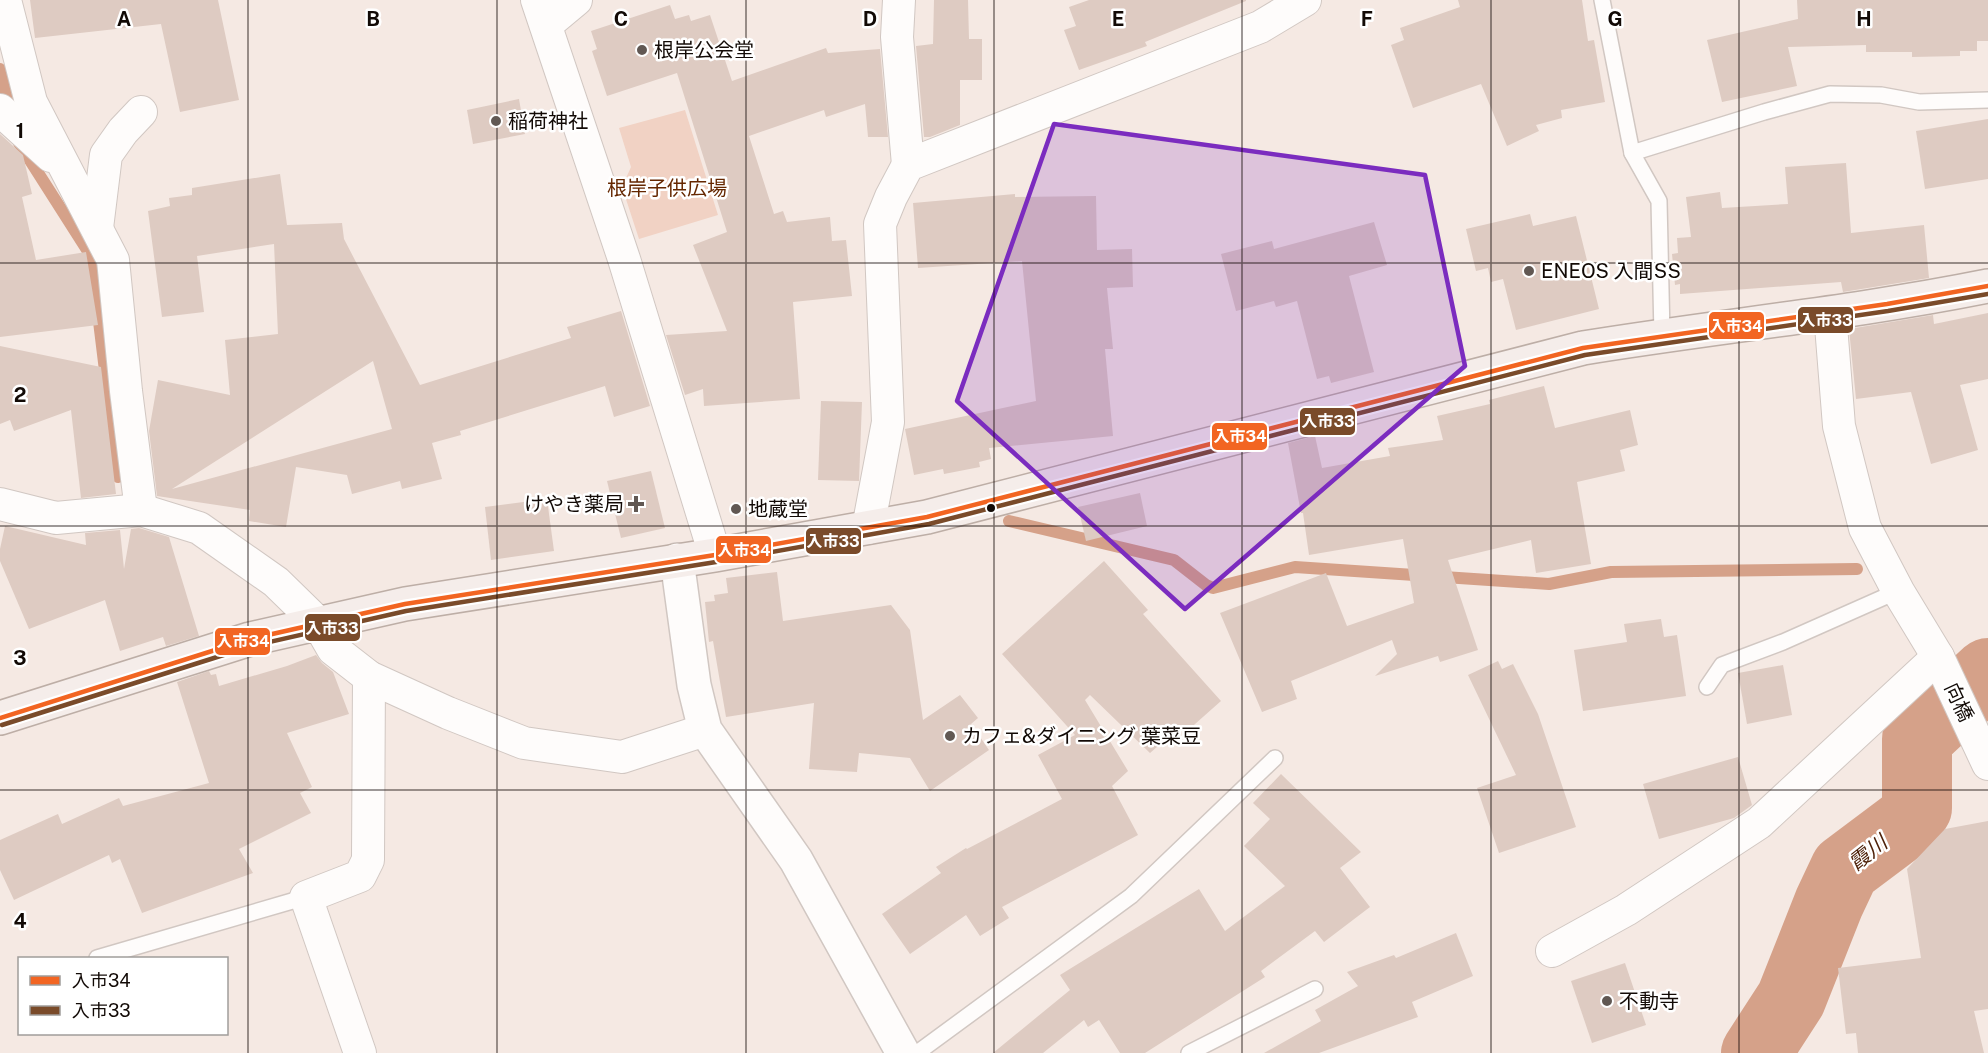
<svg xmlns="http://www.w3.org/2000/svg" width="1988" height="1053" font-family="'Public Sans','Noto Sans JP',sans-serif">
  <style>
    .green { fill: #f1d2c4 }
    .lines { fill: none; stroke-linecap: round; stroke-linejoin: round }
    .stream { stroke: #d5a189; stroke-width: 12 }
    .river { stroke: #d5a189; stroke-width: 70 }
    .building { fill: #decbc2; fill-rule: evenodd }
    .service-casing { stroke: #d1c7c2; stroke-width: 18 }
    .minor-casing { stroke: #d1c7c2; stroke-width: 34 }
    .tertiary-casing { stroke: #d1c7c2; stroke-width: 36 }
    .primary-casing { stroke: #bdaea6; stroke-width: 36 }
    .service { stroke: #fefcfb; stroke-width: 15 }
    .minor { stroke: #fefcfb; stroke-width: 32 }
    .tertiary { stroke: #fefcfb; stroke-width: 33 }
    .primary { stroke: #f5edea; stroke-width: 33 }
    .bus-1-casing { stroke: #fff; stroke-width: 9 }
    .bus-2-casing { stroke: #fff; stroke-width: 9 }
    .bus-1 { stroke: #f26522; stroke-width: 4.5 }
    .bus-2 { stroke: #7a4b2a; stroke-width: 4.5 }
    .marked { fill: #7b2cbf; fill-opacity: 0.2; stroke: #7b2cbf; stroke-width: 4.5; stroke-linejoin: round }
    .grid { fill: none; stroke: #120a06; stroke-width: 1.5; stroke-opacity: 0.55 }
    .poi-dot { fill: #615853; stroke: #fff; stroke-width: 2 }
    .bus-dot { fill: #120a06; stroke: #fff; stroke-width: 2 }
    .labels { text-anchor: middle; stroke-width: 5; stroke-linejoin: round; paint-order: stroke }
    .poi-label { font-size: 20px; fill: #120a06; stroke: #fff; text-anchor: start }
    .park-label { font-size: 20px; fill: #652700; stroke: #fff }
    .street-label { font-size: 20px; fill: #120a06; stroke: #fff }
    .water-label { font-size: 21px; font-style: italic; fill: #4e2109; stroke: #fff }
    .grid-label { font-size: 20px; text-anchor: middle; font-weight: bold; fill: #120a06; stroke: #fff; stroke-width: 5; stroke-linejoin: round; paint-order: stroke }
    .line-badge { stroke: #fff; stroke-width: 2 }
    .badge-label { font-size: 16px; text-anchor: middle; font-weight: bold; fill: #fff }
  </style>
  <rect width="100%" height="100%" fill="#f5e9e3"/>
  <polygon class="green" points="685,110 718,215 639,239 622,187 631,167 619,128"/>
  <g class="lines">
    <g class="stream">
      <polyline points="0,69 10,112"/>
      <polyline points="19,143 91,256 118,477"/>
      <polyline points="1009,521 1174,560 1206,585 1213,588 1295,567 1549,584 1611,572 1857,569"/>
    </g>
    <polyline class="river" points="1756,1053 1791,999 1829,903 1845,869 1909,821 1917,808 1917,739 1988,673"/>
  </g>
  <g class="building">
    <polygon points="30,0 218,0 239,100 180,112 161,24 35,38"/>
    <polygon points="934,0 968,0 969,39 982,39 982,80 960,80 960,125 930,137 924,137 916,46 933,44"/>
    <polygon points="1089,0 1246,0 1246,1 1145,42 1147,46 1079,70 1064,30 1076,26 1069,7"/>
    <polygon points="1458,0 1582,0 1588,41 1594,40 1605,102 1561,110 1562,118 1536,125 1539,131 1507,146 1481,84 1413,108 1391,45 1404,40 1400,28 1460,7"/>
    <polygon points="1797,0 1988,0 1988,41 1977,41 1977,51 1960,51 1960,56 1912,57 1912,52 1866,52 1866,45 1788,47 1797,86 1722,102 1707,40 1798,19"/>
    <polygon points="670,5 675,19 689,15 691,21 710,15 732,81 826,48 828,53 880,49 888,137 868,137 865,104 826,117 824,110 749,136 774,214 783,211 787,222 830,217 832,241 846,240 852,296 793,302 800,399 704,406 703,389 685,395 666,335 727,331 693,245 727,232 677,73 607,96 592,51 597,49 591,31"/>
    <polygon points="519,99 525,134 473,144 467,110"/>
    <polygon points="1988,119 1988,179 1925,189 1916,131"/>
    <polygon points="0,134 23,155 32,194 22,197 36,260 86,252 98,325 0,337"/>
    <polygon points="1846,163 1851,233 1924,225 1929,278 1843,292 1841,282 1680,294 1680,284 1675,285 1672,254 1678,253 1677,238 1691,237 1686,197 1720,192 1722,208 1788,204 1785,167"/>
    <path d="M 280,174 L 287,225 L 342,223 L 344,239 L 420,385 L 571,338 L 567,327 L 621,311 L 650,406 L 614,417 L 605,386 L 460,431 L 461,435 L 432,443 L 442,479 L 402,489 L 400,481 L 352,494 L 347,475 L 296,467 L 286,527 L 249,521 L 250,510 L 157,496 L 149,431 L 158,380 L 230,395 L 225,340 L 278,334 L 274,244 L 197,256 L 204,312 L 162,317 L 148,211 L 170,206 L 169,198 L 192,195 L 192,188 ZM 373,361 L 392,429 L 172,489 Z"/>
    <polygon points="1015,194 1015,197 1096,196 1097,250 1132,249 1133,287 1107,288 1113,349 1105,349 1113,436 989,448 991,459 979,462 980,467 944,474 943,469 914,475 905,429 1036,401 1022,261 918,268 913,203"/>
    <polygon points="1530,214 1533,226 1576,216 1599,309 1516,330 1503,279 1491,282 1488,268 1476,271 1466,229"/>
    <polygon points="1374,222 1387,265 1349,276 1374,372 1331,383 1329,376 1317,379 1297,301 1276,307 1274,301 1236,311 1221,254 1272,241 1274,249"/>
    <polygon points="1988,313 1988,379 1960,385 1978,450 1931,464 1911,392 1856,399 1849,329 1933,315 1934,324"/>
    <polygon points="0,346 101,367 116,494 81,498 71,410 14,431 10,420 0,424"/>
    <polygon points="1544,386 1555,428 1630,410 1638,445 1620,450 1625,471 1577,482 1591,564 1536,573 1531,540 1448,560 1478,650 1440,662 1438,656 1375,676 1397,654 1392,640 1291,681 1297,699 1262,712 1220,613 1326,573 1347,626 1414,603 1403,539 1309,555 1303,513 1301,513 1288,443 1315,436 1322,468 1390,456 1388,448 1443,440 1437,416 1490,404 1489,400"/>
    <polygon points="821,401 862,402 859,481 818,480"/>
    <polygon points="651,471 665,528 621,538 607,481"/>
    <polygon points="1140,493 1147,526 1086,541 1078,507"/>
    <polygon points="547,499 554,551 491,560 485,507"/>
    <polygon points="5,526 86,545 85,533 120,530 124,569 131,529 139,528 169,537 199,636 166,646 163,637 120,651 105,600 29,629 0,561 0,549"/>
    <polygon points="1104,561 1148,610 1143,614 1221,701 1186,732 1181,726 1150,753 1090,695 1085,700 1128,771 1112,786 1138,835 1002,907 1009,918 980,936 966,915 910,954 882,914 941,873 936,867 966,848 967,849 1062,799 1038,755 1075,735 1002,654"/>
    <polygon points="777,572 783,621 891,605 910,630 923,720 960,695 978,718 971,724 989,750 930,791 910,758 859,753 857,772 809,769 814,703 726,717 713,641 709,642 705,602 715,601 714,595 728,593 726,578"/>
    <polygon points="1661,619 1664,637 1677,635 1686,696 1583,711 1574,650 1627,642 1624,624"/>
    <polygon points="316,655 322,663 333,672 349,714 287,733 312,787 300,793 311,813 239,849 253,873 142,913 120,859 112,863 109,855 14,900 0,870 0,840 58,814 62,824 119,798 123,806 209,783 177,682 209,671 211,675 216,674 219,686 287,666"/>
    <polygon points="1498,661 1502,669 1513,664 1538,714 1576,827 1499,853 1477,788 1516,775 1468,675"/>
    <polygon points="1783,665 1792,715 1747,724 1738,673"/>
    <polygon points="1738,757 1752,805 1734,818 1659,839 1643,784"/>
    <polygon points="1281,774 1361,852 1340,868 1370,907 1324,942 1315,931 1261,971 1265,977 1145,1053 1120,1053 1099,1020 1088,1027 1084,1020 1043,1053 993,1053 1070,990 1060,975 1199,889 1225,931 1285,886 1244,846 1270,819 1253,803"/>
    <polygon points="1988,821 1988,1009 1974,1011 1984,1053 1858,1053 1856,1033 1846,1034 1838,968 1921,958 1907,869 1945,829"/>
    <polygon points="1456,933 1473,976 1412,1002 1418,1017 1319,1053 1264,1053 1321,1021 1315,1010 1358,986 1347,972 1394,955 1396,958"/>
    <polygon points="1625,963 1646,1025 1592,1043 1571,981"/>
  </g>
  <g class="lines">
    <defs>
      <g id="service">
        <polyline points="1602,0 1632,153 1659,201 1662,335"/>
        <polyline points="1632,153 1764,112 1830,94 1881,95 1919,102 1988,100"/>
        <polyline points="1707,687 1722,665 1783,642 1898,591"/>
        <polyline points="97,958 306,897"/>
        <polyline points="917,1053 1131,896 1275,758"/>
        <polyline points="1189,1053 1315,989"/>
      </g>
      <g id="minor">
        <polyline points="5,0 31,102 113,260 126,391 141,510"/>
        <polyline points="537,0 624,259 715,555"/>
        <polyline points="899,0 897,37 908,165"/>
        <polyline points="546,25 576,0"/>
        <polyline points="0,110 51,156"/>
        <polyline points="97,228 106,155 123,131 141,112"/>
        <polyline points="1830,313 1839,426 1865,528 1898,591 1938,657 1988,764"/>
        <polyline points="0,504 56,518 141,510 199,528 276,582 318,623 333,649 369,677 448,713 524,743 622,757 705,730"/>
        <polyline points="868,528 888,422 880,224 891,197 908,165 1260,27 1305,0"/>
        <polyline points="1552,951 1626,910 1759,823 1938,657"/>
        <polyline points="360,1053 306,897 360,876 368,860 369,677"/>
      </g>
      <polyline id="tertiary" points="677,560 694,685 705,730 796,860 903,1053"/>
      <path id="primary" d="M 0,718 L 250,639 L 405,604 L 715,555 L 927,517 L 1583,348 C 1718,326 1854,313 1988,286"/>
    </defs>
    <use href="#service" class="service-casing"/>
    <use href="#minor" class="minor-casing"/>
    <use href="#tertiary" class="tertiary-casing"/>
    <use href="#primary" class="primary-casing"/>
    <use href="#service" class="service"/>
    <use href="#minor" class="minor"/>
    <use href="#tertiary" class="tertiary"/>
    <use href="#primary" class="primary"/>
    <defs>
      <polyline id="bus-1" points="0,718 250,639 405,604 715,555 927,517 1583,348 1887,304 1988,286"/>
      <polyline id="bus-2" points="2,725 252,646 406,611 716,562 929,524 1585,355 1888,311 1988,294"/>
    </defs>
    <use href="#bus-1" class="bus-1-casing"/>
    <use href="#bus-2" class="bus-2-casing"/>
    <use href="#bus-1" class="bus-1"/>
    <use href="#bus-2" class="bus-2"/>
  </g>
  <path class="marked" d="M 1054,124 L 1425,175 L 1465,366 L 1185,609 L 957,401 Z"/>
  <path class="grid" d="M 248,0 L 248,1053M 497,0 L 497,1053M 746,0 L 746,1053M 994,0 L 994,1053M 1242,0 L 1242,1053M 1491,0 L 1491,1053M 1739,0 L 1739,1053M 0,263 L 1988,263M 0,526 L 1988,526M 0,790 L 1988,790"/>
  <g class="poi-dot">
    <circle cx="642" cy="50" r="6"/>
    <circle cx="496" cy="121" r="6"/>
    <circle cx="1529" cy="271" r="6"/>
    <path d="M633 495h6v6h6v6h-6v6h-6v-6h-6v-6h6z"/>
    <circle cx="736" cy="509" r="6"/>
    <circle cx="950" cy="736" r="6"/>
    <circle cx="1607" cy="1001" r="6"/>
  </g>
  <circle class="bus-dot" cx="991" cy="508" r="5"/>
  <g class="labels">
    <g class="poi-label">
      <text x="654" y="57">根岸公会堂</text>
      <text x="508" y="128">稲荷神社</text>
      <text x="1541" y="278">ENEOS 入間SS</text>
      <text x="624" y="511" text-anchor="end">けやき薬局</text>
      <text x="748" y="516">地蔵堂</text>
      <text x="962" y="743">カフェ&amp;ダイニング 葉菜豆</text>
      <text x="1619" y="1008">不動寺</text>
    </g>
    <g class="park-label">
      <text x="667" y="195">根岸子供広場</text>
    </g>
    <g class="street-label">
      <text transform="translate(1959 702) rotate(65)" y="7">向橋</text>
    </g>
    <g class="water-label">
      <text transform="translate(1868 853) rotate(-38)" y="7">霞川</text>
    </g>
  </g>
  <g class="grid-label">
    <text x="124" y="26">A</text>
    <text x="373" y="26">B</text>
    <text x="621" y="26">C</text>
    <text x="870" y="26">D</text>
    <text x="1118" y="26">E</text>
    <text x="1367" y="26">F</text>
    <text x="1615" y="26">G</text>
    <text x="1864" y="26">H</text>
    <text x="20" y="138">1</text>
    <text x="20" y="402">2</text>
    <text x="20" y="665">3</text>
    <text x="20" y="928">4</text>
  </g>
  <g class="line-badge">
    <rect x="1797" y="306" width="57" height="28" rx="6" fill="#7a4b2a"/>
    <rect x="1708" y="311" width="57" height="29" rx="6" fill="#f26522"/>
    <rect x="1299" y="407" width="57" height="29" rx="6" fill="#7a4b2a"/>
    <rect x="1211" y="422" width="57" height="29" rx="6" fill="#f26522"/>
    <rect x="805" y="527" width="57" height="28" rx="6" fill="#7a4b2a"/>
    <rect x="715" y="535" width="57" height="29" rx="6" fill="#f26522"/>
    <rect x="304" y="613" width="57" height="29" rx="6" fill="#7a4b2a"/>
    <rect x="214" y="627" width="57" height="29" rx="6" fill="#f26522"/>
  </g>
  <g class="badge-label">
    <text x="1826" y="326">入市33</text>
    <text x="1736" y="332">入市34</text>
    <text x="1328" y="427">入市33</text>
    <text x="1240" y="442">入市34</text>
    <text x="833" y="547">入市33</text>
    <text x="744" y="556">入市34</text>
    <text x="332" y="634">入市33</text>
    <text x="243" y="647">入市34</text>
  </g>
  <rect x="18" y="957" width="210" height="78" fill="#ffffff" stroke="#a09d9b" stroke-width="1.5"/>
  <rect x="30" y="976" width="30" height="9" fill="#f26522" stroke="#a09d9b" stroke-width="1.5"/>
  <text x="72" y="987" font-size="18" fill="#120a06">入市34</text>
  <rect x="30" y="1006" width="30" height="9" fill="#7a4b2a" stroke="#a09d9b" stroke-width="1.5"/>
  <text x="72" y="1017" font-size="18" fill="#120a06">入市33</text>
</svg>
